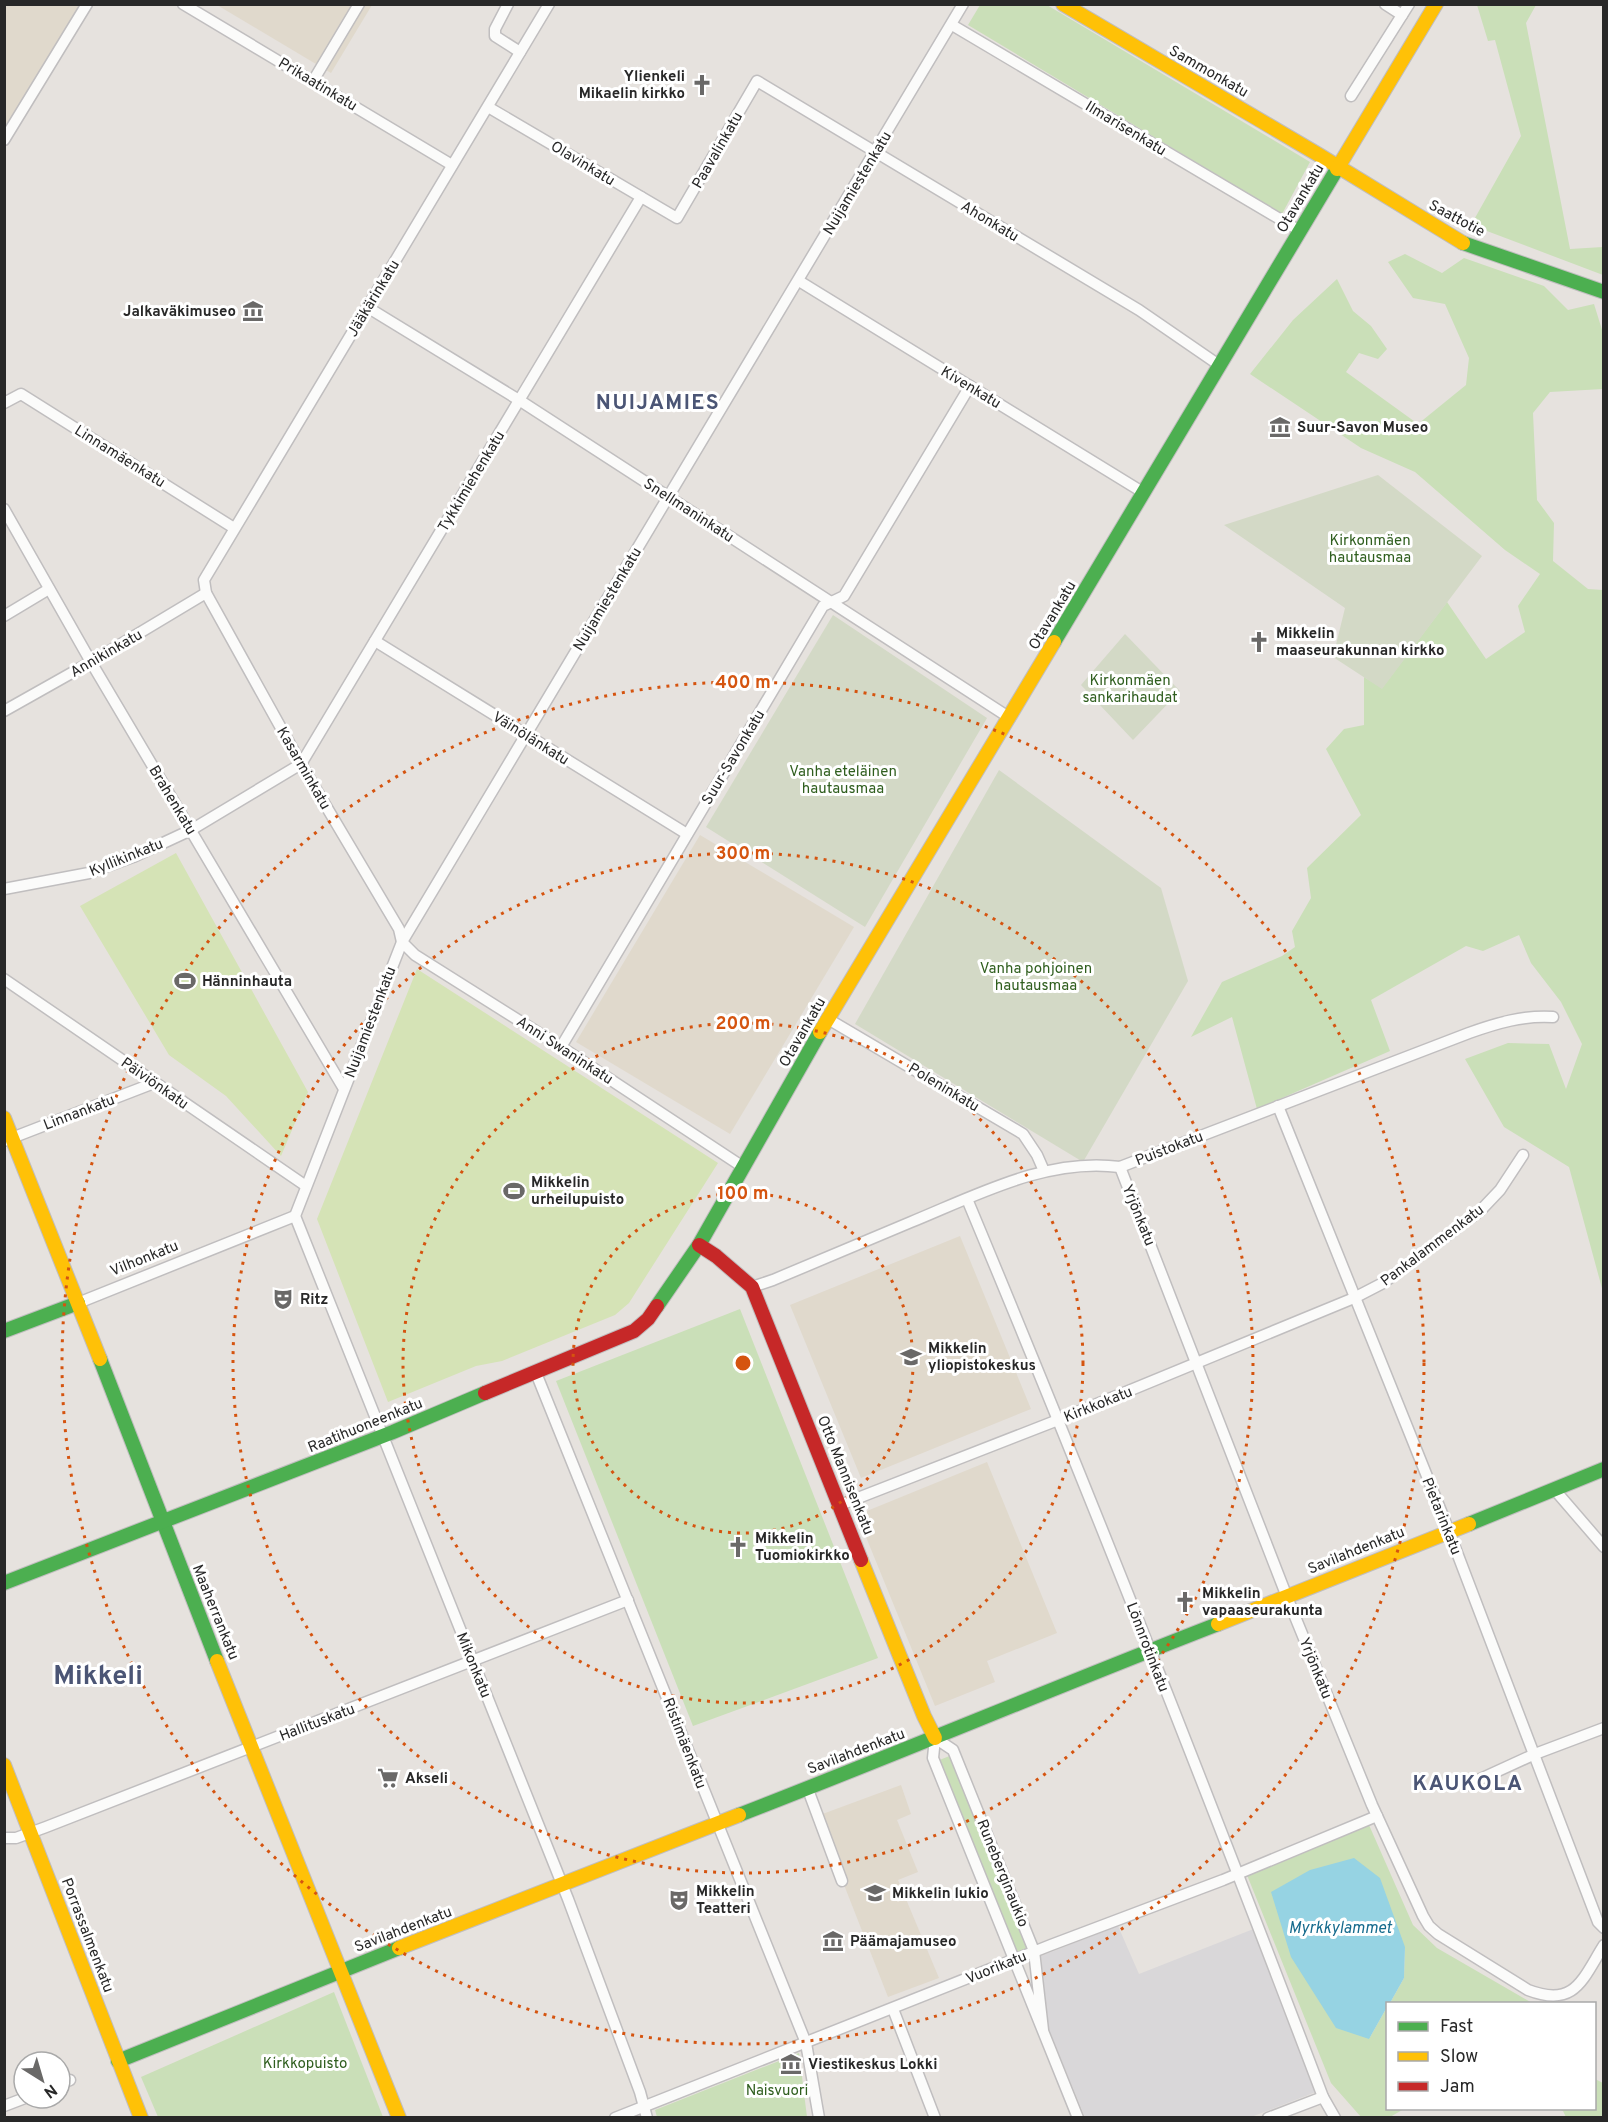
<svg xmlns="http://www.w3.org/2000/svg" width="1608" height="2122" font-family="Overpass,sans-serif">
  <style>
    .industrial { fill: #d9d7d9 }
    .education { fill: #e0d9cc }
    .green { fill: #cadfb8 }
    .cemetery { fill: #d3d9c6 }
    .pitch { fill: #d5e3b6 }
    .water { fill: #96d3e3 }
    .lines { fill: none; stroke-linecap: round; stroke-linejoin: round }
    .street-casing { stroke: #c0bebf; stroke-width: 13 }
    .fast-casing { stroke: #c0bebf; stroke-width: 16 }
    .slow-casing { stroke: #c0bebf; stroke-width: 16 }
    .jam-casing { stroke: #c0bebf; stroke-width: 16 }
    .street { stroke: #fbfbfa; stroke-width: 10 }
    .fast { stroke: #4caf50; stroke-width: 14 }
    .slow { stroke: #ffc107; stroke-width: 14 }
    .jam { stroke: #c62828; stroke-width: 14 }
    .ring { fill: none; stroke: #d5540f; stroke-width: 3; stroke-dasharray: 3 6 }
    .labels { text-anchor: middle; stroke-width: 6; stroke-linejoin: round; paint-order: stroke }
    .street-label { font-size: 15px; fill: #282828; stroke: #fff }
    .poi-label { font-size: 15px; font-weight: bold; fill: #282828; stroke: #fff; text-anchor: start }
    .park-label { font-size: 15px; fill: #2f5e1e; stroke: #fff }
    .water-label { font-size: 16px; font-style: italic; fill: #166b8d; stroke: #fff }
    .district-label { font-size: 21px; font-weight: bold; letter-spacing: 1.5px; fill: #4b5575; stroke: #fff }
    .town-label { font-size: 27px; font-weight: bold; fill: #4b5575; stroke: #fff }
    .centre { fill: #d5540f; stroke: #fff; stroke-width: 3 }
    .ring-label { font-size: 18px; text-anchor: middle; font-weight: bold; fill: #d5540f; stroke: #fff; stroke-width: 6; stroke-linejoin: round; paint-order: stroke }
  </style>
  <rect width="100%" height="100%" fill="#e6e2de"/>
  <polygon class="industrial" points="1118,1926 1139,1974 1256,1928 1321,2090 1251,2117 1085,2117 1049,2030 1041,1956"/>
  <g class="education">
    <polygon points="5,5 81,5 5,131"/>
    <polygon points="217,5 372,5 331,73"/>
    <polygon points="700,835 854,927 730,1134 576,1042"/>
    <polygon points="960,1236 1031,1409 861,1478 790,1305"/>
    <polygon points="987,1462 1057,1633 987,1661 995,1682 935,1706 857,1515"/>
    <polygon points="901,1785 911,1814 897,1820 918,1872 898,1880 939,1978 888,1997 817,1816"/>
  </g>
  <g class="green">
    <polygon points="980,5 1047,5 1310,162 1282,214 968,25"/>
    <polygon points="1477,5 1536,5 1526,23 1570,249 1603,247 1603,275 1471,225 1521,136 1495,40 1488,41"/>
    <polygon points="1405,254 1442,273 1464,258 1544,286 1568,310 1594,304 1603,333 1603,389 1550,392 1533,413 1537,500 1554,523 1553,561 1588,589 1603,590 1603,1292 1569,1167 1504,1127 1465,1059 1508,1043 1549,1044 1566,1089 1582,1044 1561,1002 1531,963 1519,935 1483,951 1466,946 1371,1000 1390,1051 1257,1109 1232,1017 1191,1037 1222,982 1282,956 1295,947 1292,931 1311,898 1307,868 1361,815 1326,749 1344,729 1364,725 1364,677 1382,688 1447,602 1486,659 1525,632 1518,606 1540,574 1505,550 1415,472 1361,448 1250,374 1293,320 1337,279 1353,311 1371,326 1387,349 1378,359 1359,353 1346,372 1418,424 1466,385 1469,358 1445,304 1413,298 1388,262"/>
    <polygon points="740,1309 878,1658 693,1726 556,1381"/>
    <polygon points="952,1755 1031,1951 1016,1957 937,1761"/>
    <polygon points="1369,1825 1413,1925 1437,1948 1532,2003 1390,2003 1404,1978 1405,1947 1369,2039 1387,2007 1388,2108 1404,2109 1390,2117 1361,2117 1331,2083 1247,1875"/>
    <polygon points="334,1992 383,2117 158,2117 141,2077"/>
    <polygon points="799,2053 807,2117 657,2117 655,2110"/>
    <polygon points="1595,2079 1603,2083 1603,2117 1566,2117 1563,2111 1557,2109 1594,2108"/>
  </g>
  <g class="cemetery">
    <polygon points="1378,475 1482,556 1382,689 1333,657 1345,608 1224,525"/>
    <polygon points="833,615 987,718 865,927 706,827"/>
    <polygon points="1125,634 1180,691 1133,740 1081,685"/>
    <polygon points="999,770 1161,888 1188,981 1083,1162 855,1024"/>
  </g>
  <g class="pitch">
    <polygon points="176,853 308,1092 281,1156 226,1096 169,1055 80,906"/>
    <polygon points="417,969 718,1163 629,1303 615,1315 502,1361 476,1366 388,1402 317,1219"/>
  </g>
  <polygon class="water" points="1354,1858 1380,1878 1405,1947 1404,1978 1390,2003 1388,2004 1387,2007 1369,2039 1336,2028 1291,1957 1271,1892 1310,1870"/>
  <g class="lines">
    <defs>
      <g id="street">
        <polyline points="183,4 452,165"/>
        <polyline points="508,4 495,29 495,36 520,52"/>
        <polyline points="1385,4 1402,15"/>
        <polyline points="952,25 1300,231"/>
        <polyline points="313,81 359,4"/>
        <polyline points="1351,96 1409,4"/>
        <polyline points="488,107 677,218 757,81 1139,310 1219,365"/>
        <polyline points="4,140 87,4"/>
        <polyline points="799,281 1144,493"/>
        <polyline points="367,307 519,400 1010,718"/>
        <polyline points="4,403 21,394 234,528"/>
        <polyline points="4,509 91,662 344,1089"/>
        <polyline points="4,616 49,589"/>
        <polyline points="375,641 687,834"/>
        <polyline points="4,711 91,662 206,593"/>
        <polyline points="4,889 89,873 133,857 191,830 301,764 641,197"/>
        <polyline points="402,942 399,929 301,764 206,593 204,580 549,4"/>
        <polyline points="402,942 415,955 561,1047 743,1167"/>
        <polyline points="4,979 306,1186"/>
        <polyline points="828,1019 1023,1134 1037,1155 1044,1171"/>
        <polyline points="561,1047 823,606 844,596 970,386"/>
        <polyline points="1278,1106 1443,1516 1598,1922 1604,1928"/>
        <polyline points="4,1141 154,1083"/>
        <path d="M 1120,1167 L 1287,1597 L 1372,1805 L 1423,1916 L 1429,1926 L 1438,1934 L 1528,1990 C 1575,2008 1582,1980 1604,1945"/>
        <path d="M 967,1199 C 1091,1496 1209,1796 1323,2097 L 1335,2118"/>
        <polyline points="295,1216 402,942 963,4"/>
        <polyline points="295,1216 568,1899 640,2092 647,2118"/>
        <path d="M 752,1287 L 773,1280 C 819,1261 865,1241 911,1222 C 977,1195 1048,1157 1120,1167 L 1469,1033 C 1497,1023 1524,1015 1553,1017"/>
        <polyline points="78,1303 295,1216"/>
        <polyline points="536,1373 806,2043 819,2118"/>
        <polyline points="1554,1489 1604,1547"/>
        <polyline points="840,1505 1058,1420 1354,1298 1383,1283 1481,1210 1500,1190 1523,1155"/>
        <polyline points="1465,1786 1535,1754 1604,1728"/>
        <polyline points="807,1787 842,1881"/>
        <polyline points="4,1838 16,1838 46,1827 628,1600"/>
        <polyline points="893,2009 935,2118"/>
        <polyline points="1043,2030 1034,1951 953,1750 935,1738 933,1758 1078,2118"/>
        <polyline points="60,2084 70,2080"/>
        <polyline points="4,2106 25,2098"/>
        <polyline points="615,2118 1051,1945 1223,1880 1377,1816"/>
        <polyline points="1268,2118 1323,2097"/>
      </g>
      <g id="fast">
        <polyline points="1463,243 1604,292"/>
        <polyline points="1054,642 1337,169"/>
        <polyline points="657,1306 699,1245 820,1032"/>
        <polyline points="4,1331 78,1303"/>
        <polyline points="100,1359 217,1661"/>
        <polyline points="1469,1524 1604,1469"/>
        <polyline points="4,1583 393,1432 485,1393"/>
        <path d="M 739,1815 C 899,1753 1058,1686 1218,1624"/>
        <polyline points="118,2061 399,1948"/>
      </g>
      <g id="slow">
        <polyline points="1063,4 1319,155 1463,243"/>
        <polyline points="1337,169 1436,4"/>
        <polyline points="820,1032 1054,642"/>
        <polyline points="4,1118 100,1359"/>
        <polyline points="861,1560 924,1716 935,1738"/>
        <polyline points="1218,1624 1469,1524"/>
        <polyline points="217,1661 399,2118"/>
        <polyline points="4,1765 141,2118"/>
        <polyline points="399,1948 739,1815"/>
      </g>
      <g id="jam">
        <polyline points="699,1245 716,1256 752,1287 861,1560"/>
        <polyline points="485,1393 634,1331 648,1319 657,1306"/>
      </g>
    </defs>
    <use href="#street" class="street-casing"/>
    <use href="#fast" class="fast-casing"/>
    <use href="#slow" class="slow-casing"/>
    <use href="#jam" class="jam-casing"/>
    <use href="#street" class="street"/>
    <use href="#fast" class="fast"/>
    <use href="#slow" class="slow"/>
    <use href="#jam" class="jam"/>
  </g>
  <g class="ring">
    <circle cx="743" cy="1363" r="170"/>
    <circle cx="743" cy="1363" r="340"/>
    <circle cx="743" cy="1363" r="510"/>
    <circle cx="743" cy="1363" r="681"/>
  </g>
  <defs>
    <symbol id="church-bare" viewBox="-9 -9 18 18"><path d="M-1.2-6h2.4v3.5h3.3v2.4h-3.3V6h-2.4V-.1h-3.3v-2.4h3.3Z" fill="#6a6968" stroke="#fff" stroke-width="2.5" paint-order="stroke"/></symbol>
    <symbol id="museum-bare" viewBox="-9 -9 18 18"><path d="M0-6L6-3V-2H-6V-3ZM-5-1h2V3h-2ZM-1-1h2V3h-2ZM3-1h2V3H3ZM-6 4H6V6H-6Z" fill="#6a6968" stroke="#fff" stroke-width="2.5" paint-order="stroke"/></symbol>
    <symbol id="stadium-bare" viewBox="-9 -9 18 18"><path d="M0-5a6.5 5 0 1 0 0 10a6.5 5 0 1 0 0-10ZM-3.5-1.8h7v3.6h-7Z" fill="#6a6968" stroke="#fff" stroke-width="2.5" paint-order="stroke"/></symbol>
    <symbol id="theatre-bare" viewBox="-9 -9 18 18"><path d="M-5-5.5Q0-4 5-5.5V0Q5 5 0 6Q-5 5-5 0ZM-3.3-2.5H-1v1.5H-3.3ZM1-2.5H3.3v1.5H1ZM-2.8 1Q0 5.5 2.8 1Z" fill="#6a6968" stroke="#fff" stroke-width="2.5" paint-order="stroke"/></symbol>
    <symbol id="university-bare" viewBox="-9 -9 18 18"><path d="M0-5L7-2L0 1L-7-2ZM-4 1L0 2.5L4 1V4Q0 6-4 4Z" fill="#6a6968" stroke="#fff" stroke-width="2.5" paint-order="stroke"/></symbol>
    <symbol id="supermarket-bare" viewBox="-9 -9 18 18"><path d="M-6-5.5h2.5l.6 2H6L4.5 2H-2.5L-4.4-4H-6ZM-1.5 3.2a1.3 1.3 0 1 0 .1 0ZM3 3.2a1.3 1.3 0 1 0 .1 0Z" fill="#6a6968" stroke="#fff" stroke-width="2.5" paint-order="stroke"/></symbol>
    <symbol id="school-bare" viewBox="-9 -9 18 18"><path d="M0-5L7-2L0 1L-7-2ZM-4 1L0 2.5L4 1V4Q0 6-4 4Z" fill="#6a6968" stroke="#fff" stroke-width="2.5" paint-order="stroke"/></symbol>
  </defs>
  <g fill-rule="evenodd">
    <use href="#church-bare" x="687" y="70" width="30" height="30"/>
    <use href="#museum-bare" x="238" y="296" width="30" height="30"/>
    <use href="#museum-bare" x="1265" y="412" width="30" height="30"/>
    <use href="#church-bare" x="1244" y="627" width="30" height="30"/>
    <use href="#stadium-bare" x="170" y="966" width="30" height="30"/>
    <use href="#stadium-bare" x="499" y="1176" width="30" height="30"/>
    <use href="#theatre-bare" x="268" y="1284" width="30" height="30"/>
    <use href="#university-bare" x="896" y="1342" width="30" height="30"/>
    <use href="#church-bare" x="723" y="1532" width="30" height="30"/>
    <use href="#church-bare" x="1170" y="1587" width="30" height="30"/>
    <use href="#supermarket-bare" x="373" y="1763" width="30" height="30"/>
    <use href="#school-bare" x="860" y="1878" width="30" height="30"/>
    <use href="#theatre-bare" x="664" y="1885" width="30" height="30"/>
    <use href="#museum-bare" x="818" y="1926" width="30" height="30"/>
    <use href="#museum-bare" x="776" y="2049" width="30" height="30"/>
  </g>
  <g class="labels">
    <g class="street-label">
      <text transform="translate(1209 71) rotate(30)" y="5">Sammonkatu</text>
      <text transform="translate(318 84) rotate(31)" y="5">Prikaatinkatu</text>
      <text transform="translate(1126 128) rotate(31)" y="5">Ilmarisenkatu</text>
      <text transform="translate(717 150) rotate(-60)" y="5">Paavalinkatu</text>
      <text transform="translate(583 163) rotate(31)" y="5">Olavinkatu</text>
      <text transform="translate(857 183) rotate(-59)" y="5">Nuijamiestenkatu</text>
      <text transform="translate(1300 198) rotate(-59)" y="5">Otavankatu</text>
      <text transform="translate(1457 218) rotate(28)" y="5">Saattotie</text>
      <text transform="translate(990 221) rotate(31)" y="5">Ahonkatu</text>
      <text transform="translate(373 298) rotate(-59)" y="5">Jääkärinkatu</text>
      <text transform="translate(971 387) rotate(31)" y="5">Kivenkatu</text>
      <text transform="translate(120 456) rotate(32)" y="5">Linnamäenkatu</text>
      <text transform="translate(471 481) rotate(-59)" y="5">Tykkimiehenkatu</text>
      <text transform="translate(689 510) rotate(33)" y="5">Snellmaninkatu</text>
      <text transform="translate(607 599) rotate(-59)" y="5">Nuijamiestenkatu</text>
      <text transform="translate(1052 615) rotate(-59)" y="5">Otavankatu</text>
      <text transform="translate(106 653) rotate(-30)" y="5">Annikinkatu</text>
      <text transform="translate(531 738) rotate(32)" y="5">Väinölänkatu</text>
      <text transform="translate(733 757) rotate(-59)" y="5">Suur-Savonkatu</text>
      <text transform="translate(304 768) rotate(60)" y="5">Kasarminkatu</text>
      <text transform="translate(173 800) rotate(59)" y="5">Brahenkatu</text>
      <text transform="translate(126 857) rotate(-22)" y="5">Kyllikinkatu</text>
      <text transform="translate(370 1022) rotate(-69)" y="5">Nuijamiestenkatu</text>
      <text transform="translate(802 1032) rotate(-60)" y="5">Otavankatu</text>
      <text transform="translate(565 1050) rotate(33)" y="5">Anni Swaninkatu</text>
      <text transform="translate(155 1083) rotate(35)" y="5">Päiviönkatu</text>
      <text transform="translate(944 1087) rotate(31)" y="5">Poleninkatu</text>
      <text transform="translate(79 1112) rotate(-21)" y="5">Linnankatu</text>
      <text transform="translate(1169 1148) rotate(-21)" y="5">Puistokatu</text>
      <text transform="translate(1139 1215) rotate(68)" y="5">Yrjönkatu</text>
      <text transform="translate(1432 1245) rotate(-37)" y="5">Pankalammenkatu</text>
      <text transform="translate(144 1258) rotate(-22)" y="5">Vilhonkatu</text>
      <text transform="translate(1098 1404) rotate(-22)" y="5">Kirkkokatu</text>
      <text transform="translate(365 1425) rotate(-22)" y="5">Raatihuoneenkatu</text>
      <text transform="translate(846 1475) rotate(68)" y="5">Otto Mannisenkatu</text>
      <text transform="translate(1442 1516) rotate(68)" y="5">Pietarinkatu</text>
      <text transform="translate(1356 1550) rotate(-22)" y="5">Savilahdenkatu</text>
      <text transform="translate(216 1612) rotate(68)" y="5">Maaherrankatu</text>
      <text transform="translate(1148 1647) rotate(69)" y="5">Lönnrotinkatu</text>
      <text transform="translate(474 1665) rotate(68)" y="5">Mikonkatu</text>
      <text transform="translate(1316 1668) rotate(68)" y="5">Yrjönkatu</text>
      <text transform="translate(317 1722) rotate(-21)" y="5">Hallituskatu</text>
      <text transform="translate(685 1743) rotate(69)" y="5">Ristimäenkatu</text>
      <text transform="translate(856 1751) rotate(-21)" y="5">Savilahdenkatu</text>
      <text transform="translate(1003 1873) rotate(68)" y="5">Runeberginaukio</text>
      <text transform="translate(403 1929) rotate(-21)" y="5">Savilahdenkatu</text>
      <text transform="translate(88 1935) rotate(69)" y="5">Porrassalmenkatu</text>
      <text transform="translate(996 1967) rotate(-22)" y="5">Vuorikatu</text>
    </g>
    <g class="poi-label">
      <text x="685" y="81" text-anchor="end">Ylienkeli<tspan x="685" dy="17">Mikaelin kirkko</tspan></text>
      <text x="236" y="316" text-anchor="end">Jalkaväkimuseo</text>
      <text x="1297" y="432">Suur-Savon Museo</text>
      <text x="1276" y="638">Mikkelin<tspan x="1276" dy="17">maaseurakunnan kirkko</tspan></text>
      <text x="202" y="986">Hänninhauta</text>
      <text x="531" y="1187">Mikkelin<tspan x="531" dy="17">urheilupuisto</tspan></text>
      <text x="300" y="1304">Ritz</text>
      <text x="928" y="1353">Mikkelin<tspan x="928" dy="17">yliopistokeskus</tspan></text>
      <text x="755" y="1543">Mikkelin<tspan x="755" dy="17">Tuomiokirkko</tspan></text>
      <text x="1202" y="1598">Mikkelin<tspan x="1202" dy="17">vapaaseurakunta</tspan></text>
      <text x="405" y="1783">Akseli</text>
      <text x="696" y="1896">Mikkelin<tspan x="696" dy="17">Teatteri</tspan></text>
      <text x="892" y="1898">Mikkelin lukio</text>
      <text x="850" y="1946">Päämajamuseo</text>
      <text x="808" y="2069">Viestikeskus Lokki</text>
    </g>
    <g class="park-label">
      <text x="1370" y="545">Kirkonmäen<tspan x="1370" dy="17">hautausmaa</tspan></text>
      <text x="1130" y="685">Kirkonmäen<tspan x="1130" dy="17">sankarihaudat</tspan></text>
      <text x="843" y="776">Vanha eteläinen<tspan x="843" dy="17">hautausmaa</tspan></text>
      <text x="1036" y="973">Vanha pohjoinen<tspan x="1036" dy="17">hautausmaa</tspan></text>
      <text x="305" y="2068">Kirkkopuisto</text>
      <text x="777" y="2095">Naisvuori</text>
    </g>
    <g class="water-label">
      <text x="1340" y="1933">Myrkkylammet</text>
    </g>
    <g class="district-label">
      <text x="658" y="409">NUIJAMIES</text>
      <text x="1468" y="1790">KAUKOLA</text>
    </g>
    <g class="town-label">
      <text x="98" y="1684">Mikkeli</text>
    </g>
  </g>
  <circle cx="743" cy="1363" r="9" class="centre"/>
  <g class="ring-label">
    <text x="743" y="688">400 m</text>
    <text x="743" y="859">300 m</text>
    <text x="743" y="1029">200 m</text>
    <text x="743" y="1199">100 m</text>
  </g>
  <rect width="1608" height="2122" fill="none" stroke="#282828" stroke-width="12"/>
  <rect x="1386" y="2002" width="210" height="108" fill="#ffffff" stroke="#a9a9a9" stroke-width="1.5"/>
  <rect x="1398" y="2022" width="30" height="9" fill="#4caf50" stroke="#a9a9a9" stroke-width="1.5"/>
  <text x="1440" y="2032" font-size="18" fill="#282828">Fast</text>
  <rect x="1398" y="2052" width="30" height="9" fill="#ffc107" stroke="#a9a9a9" stroke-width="1.5"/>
  <text x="1440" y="2062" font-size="18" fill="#282828">Slow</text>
  <rect x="1398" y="2082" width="30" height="9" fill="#c62828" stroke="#a9a9a9" stroke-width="1.5"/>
  <text x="1440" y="2092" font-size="18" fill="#282828">Jam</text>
  <g transform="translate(42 2080) rotate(143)"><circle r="28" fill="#ffffff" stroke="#a9a9a9" stroke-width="1.5"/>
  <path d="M0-4.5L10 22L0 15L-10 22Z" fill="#6a6968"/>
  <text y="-9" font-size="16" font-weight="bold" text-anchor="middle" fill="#282828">N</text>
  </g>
</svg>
